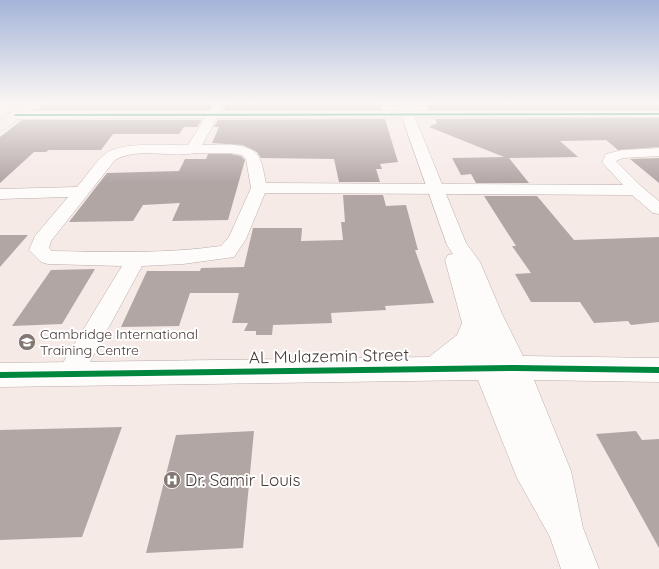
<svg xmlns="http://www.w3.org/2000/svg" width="659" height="569" font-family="Quicksand,sans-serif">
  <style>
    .building { fill: #b2a6a5 }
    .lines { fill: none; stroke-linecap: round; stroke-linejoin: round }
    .minor-casing { stroke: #baaeac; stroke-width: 1 }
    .tertiary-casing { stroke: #baaeac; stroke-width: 1 }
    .primary-casing { stroke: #d0c9c6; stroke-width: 1 }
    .minor { fill: #fefcfb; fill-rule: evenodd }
    .tertiary { fill: #fefcfb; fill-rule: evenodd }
    .primary { fill: #f5efeb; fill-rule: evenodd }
    .cycleway-casing { stroke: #fff; stroke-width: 3 }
    .cycleway { fill: #00873e; fill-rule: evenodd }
    .labels { text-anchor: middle; stroke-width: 4; stroke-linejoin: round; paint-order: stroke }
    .poi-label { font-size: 14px; fill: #473935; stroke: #fff; text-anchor: start }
    .near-street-label { font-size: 17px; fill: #473935; stroke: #fff }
    .near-poi-label { font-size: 17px; fill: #473935; stroke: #fff; text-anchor: start }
  </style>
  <rect width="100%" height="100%" fill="#f6eae7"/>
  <g class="building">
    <polygon points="46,103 213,103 209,110 37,110"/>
    <polygon points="225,103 380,103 382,110 224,110 226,105"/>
    <polygon points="426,103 659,103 659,110 430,110"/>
    <polygon points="659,118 659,147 618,150 606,140 561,141 560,141 578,157 509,158 529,183 476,183 471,174 461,175 452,158 504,157 429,127 437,123 435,119"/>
    <polygon points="385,119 398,162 380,164 382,169 376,169 380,182 339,182 334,159 261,158 257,152 243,145 212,143 219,127 214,127 218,120"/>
    <polygon points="22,120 202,120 197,127 184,127 179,134 113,134 101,150 49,150 46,152 34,152 0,183 0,137"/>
    <polygon points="208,154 230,154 241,156 245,160 228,220 172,221 180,203 143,205 133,221 69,222 107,173 179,171 185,159 206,159"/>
    <polygon points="659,158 659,183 630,159"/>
    <polygon points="343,195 383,195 386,206 406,205 418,250 415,250 434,303 385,306 386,310 331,313 332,323 273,325 272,335 256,335 256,331 244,331 248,323 232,323 239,293 190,293 179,326 121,327 147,271 200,271 201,268 244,267 253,228 302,228 301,241 343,240 341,222 345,222"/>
    <polygon points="484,196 537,196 574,240 659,237 659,322 631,325 628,321 594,323 580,302 531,302 515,274 531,273 512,246 516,246"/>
    <polygon points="0,235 28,235 0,267"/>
    <polygon points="95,269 62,324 12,326 51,270"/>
    <polygon points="122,427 82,537 0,540 0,430"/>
    <polygon points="254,431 243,548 146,553 176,435"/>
    <polygon points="636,431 642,440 659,439 659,548 596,434"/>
  </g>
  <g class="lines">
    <defs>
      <path id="minor" d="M 215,103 L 223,103 L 225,105 L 221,111 L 659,111 L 659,117 L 217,118 L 202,145 C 217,145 253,140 260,159 C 263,166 264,175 266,183 L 623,185 L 602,162 L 606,154 L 622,150 L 659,148 L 659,156 L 623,158 L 616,161 L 642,187 L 659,201 L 659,214 L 653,213 L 632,195 L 265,193 L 246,239 L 234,257 L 183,264 L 142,266 L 79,382 L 70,386 L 61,382 L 57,374 L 61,366 L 122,266 L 48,264 L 41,262 L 29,250 L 35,236 L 68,197 L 0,199 L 0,189 L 77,187 C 86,177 94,163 105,154 C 122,141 167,146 188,145 L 205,118 L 15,119 L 11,117 L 9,115 L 11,113 L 15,111 L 210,111 ZM 195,153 L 230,153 L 242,155 L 246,159 L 251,188 L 229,237 L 221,246 C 165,254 109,252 52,251 L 49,248 L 51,241 L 115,160 C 138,147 169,158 195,153 Z"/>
      <polygon id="tertiary" points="397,103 409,103 466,243 480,262 503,316 523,356 659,358 659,382 534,380 571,471 583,528 599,569 561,569 550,537 517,478 478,380 0,387 0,363 429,357 457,335 462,323 445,260 448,255 453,254 447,245"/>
      <polygon id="primary" points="25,103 39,103 5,129 0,130 0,120"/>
    </defs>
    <use href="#minor" class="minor-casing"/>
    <use href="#tertiary" class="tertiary-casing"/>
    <use href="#primary" class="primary-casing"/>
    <use href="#minor" class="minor"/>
    <use href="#tertiary" class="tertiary"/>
    <use href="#primary" class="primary"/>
    <defs>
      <g id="cycleway">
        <polygon points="659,113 659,115 15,116 14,115 15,114"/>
        <polygon points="515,365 659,367 659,373 515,371 0,378 0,372"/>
      </g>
    </defs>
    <use href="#cycleway" class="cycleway-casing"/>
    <use href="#cycleway" class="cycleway"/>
  </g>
  <linearGradient id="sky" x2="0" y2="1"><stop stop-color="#a4b4d8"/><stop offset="0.56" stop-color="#fbf6f4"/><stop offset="1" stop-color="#fbf6f4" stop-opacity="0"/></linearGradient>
  <rect width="659" height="183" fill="url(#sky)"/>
  <defs>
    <symbol id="school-disc" viewBox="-11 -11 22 22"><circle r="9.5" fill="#847773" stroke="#fff"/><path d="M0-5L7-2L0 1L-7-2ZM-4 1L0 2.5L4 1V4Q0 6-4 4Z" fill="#fff"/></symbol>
    <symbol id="hospital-disc" viewBox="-11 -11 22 22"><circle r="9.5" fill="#847773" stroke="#fff"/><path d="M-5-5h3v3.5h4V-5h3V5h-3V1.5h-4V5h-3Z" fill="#fff"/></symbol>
  </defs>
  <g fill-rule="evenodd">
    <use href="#school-disc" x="17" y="332" width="20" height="20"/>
    <use href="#hospital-disc" x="162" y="470" width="20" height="20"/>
  </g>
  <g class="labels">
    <g class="poi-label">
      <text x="40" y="339">Cambridge International<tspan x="40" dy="16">Training Centre</tspan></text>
    </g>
    <g class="near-street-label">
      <text transform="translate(329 356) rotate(-1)" y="6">AL Mulazemin Street</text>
    </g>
    <g class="near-poi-label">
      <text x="185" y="486">Dr. Samir Louis</text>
    </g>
  </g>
</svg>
